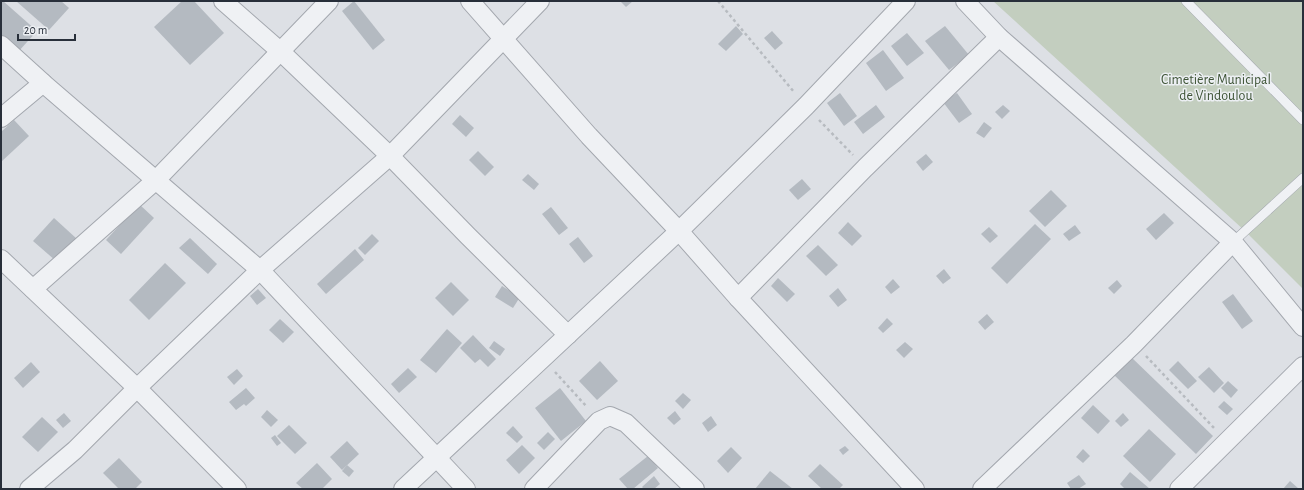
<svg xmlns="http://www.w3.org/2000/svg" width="1304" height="490" font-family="'Alegreya Sans',sans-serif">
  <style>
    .green { fill: #c3cebf }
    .building { fill: #b4bac1 }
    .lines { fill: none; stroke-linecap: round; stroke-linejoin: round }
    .lane-casing { stroke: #a3a7ae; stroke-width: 10 }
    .street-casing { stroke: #a3a7ae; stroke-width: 20 }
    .path { stroke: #b7bbc0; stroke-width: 2.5; stroke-dasharray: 3 3; stroke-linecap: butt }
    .lane { stroke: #eff1f4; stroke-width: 9 }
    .street { stroke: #eff1f4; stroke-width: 18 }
    .labels { text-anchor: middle; stroke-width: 3; stroke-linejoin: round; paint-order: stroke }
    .park-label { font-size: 14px; fill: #3e5436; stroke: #eceff3 }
  </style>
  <rect width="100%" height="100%" fill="#dde0e5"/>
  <polygon class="green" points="993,1 1303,1 1303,289 1245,231"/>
  <g class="building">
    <polygon points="1,1 3,1 37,31 18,52 1,37"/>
    <polygon points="16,1 61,1 69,8 49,30"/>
    <polygon points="182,1 194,1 224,33 190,65 154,27"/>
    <polygon points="354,1 385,40 373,50 342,11"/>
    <polygon points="620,1 633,1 626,7"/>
    <polygon points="736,26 743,34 726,51 718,44"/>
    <polygon points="945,26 969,55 949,70 925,41"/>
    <polygon points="772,31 783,43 775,50 764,38"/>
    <polygon points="907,33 924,53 907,66 891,46"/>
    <polygon points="883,50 904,78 886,91 866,63"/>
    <polygon points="840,93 857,116 844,126 827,103"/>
    <polygon points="957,93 972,114 959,123 943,102"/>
    <polygon points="876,105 885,117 863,134 854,122"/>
    <polygon points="1003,105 1010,111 1002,119 995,112"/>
    <polygon points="460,115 474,128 466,137 452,124"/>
    <polygon points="14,120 29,136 1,162 1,132"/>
    <polygon points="984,122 992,128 984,138 976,133"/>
    <polygon points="478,151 494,167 485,176 469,160"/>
    <polygon points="926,154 933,162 923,171 916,162"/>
    <polygon points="528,174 539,184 534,190 522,180"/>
    <polygon points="802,179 811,189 798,200 789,190"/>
    <polygon points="1051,190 1067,206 1045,227 1029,211"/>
    <polygon points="139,204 154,218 121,254 106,240"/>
    <polygon points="551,207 568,228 559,235 542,214"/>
    <polygon points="1164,213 1174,223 1156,240 1146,229"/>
    <polygon points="54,218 77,239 56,261 33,241"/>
    <polygon points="848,222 862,236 852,246 838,233"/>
    <polygon points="1035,224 1051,239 1007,284 991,268"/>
    <polygon points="1075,225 1081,233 1069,241 1063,234"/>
    <polygon points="989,227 998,236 990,243 981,234"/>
    <polygon points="372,234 379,241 365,255 358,248"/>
    <polygon points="578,237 593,256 584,263 569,244"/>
    <polygon points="190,238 217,264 208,274 179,248"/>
    <polygon points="818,245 838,265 826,276 806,256"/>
    <polygon points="355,249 364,260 326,294 317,284"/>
    <polygon points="165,263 186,283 149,320 129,300"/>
    <polygon points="944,269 951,278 943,284 936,276"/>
    <polygon points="778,278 795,294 787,302 771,286"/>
    <polygon points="893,279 900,287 891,294 885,287"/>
    <polygon points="1117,280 1122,286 1114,294 1108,288"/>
    <polygon points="451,282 469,300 453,316 435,298"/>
    <polygon points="502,286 520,297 513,308 495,297"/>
    <polygon points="838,288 847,300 838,307 829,296"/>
    <polygon points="258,289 266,298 257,305 250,296"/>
    <polygon points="1233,294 1253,321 1242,329 1222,302"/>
    <polygon points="987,314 994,322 985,330 978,322"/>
    <polygon points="887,318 893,324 883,333 878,328"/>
    <polygon points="280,319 294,332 283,343 269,330"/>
    <polygon points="447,329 462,343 436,373 420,360"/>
    <polygon points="473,335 496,359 488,367 480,359 475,363 460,348"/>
    <polygon points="494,341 505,349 500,356 489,348"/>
    <polygon points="905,342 913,349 904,358 896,350"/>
    <polygon points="1130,356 1213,436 1196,454 1113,374"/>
    <polygon points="600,361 618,381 597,400 579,381"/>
    <polygon points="1178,361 1197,381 1188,389 1169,370"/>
    <polygon points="31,362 40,372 23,388 14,378"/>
    <polygon points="1209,367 1224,383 1214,393 1198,377"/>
    <polygon points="408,368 417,377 399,393 391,384"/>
    <polygon points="237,369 243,376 234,385 227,377"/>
    <polygon points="1228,381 1238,390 1231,398 1221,388"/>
    <polygon points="246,388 255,398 246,406 244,404 236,410 229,402"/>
    <polygon points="560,388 586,421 561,441 535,408"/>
    <polygon points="683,393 691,400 683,409 675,401"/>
    <polygon points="1224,401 1233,409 1227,415 1218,407"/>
    <polygon points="1093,405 1110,421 1098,434 1081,418"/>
    <polygon points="267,410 278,420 271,427 261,417"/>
    <polygon points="675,411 681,419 674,425 667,418"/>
    <polygon points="64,413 71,421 63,428 56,420"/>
    <polygon points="1123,413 1129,420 1121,427 1115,421"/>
    <polygon points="711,416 717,425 708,432 702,423"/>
    <polygon points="42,417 58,432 38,452 22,437"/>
    <polygon points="289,425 307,443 295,454 277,436"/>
    <polygon points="513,426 523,437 517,443 506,433"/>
    <polygon points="1149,429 1176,454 1150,482 1123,456"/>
    <polygon points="548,432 555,439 544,450 537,443"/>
    <polygon points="275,435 281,443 277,446 271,438"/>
    <polygon points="347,441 359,454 342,470 330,457"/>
    <polygon points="522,445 535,458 519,474 506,460"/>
    <polygon points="845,446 849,450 843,455 839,450"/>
    <polygon points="731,447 742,458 728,473 717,461"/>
    <polygon points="1083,449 1090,456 1083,463 1076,457"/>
    <polygon points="648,456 658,468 633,489 628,489 619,479"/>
    <polygon points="119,458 142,482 135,489 119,489 103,473"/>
    <polygon points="317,463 332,479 322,489 303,489 296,483"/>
    <polygon points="820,464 843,485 839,489 822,489 808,476"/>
    <polygon points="347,465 354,471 349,477 342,471"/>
    <polygon points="770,471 793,489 755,489"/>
    <polygon points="1130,472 1150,489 1125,489 1120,484"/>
    <polygon points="1079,475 1086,484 1078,489 1071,489 1067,483"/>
    <polygon points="654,476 660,484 654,489 644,489 642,487"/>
    <polygon points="1290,481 1299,489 1283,489"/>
  </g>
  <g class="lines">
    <defs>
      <g id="lane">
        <polyline points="1186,1 1303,120"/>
        <polyline points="1233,242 1303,178"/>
      </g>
      <g id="street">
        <polyline points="223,1 280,51 390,156 468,236 568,335"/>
        <polyline points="470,1 589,136 679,231 738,298 915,489"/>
        <polyline points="965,1 999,37 1233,242 1303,327"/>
        <polyline points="1,45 43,83 260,270 466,489"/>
        <polyline points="1,118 43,83"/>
        <polyline points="1,259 137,388 237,489"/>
        <polyline points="33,289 156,180 329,1"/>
        <polyline points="738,298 865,168 999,37"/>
        <polyline points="29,489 75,450 137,388 260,270 390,156 540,1"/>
        <polyline points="403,489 679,231 806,106 906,1"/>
        <polyline points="534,489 599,421 610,416 626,423 695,489"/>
        <polyline points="982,489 1134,344 1233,242"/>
        <polyline points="1179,489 1303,366"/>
      </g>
    </defs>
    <use href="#lane" class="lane-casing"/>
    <use href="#street" class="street-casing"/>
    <g class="path">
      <polyline points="718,1 794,92"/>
      <polyline points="819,120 853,155"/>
      <polyline points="1146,356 1214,428"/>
      <polyline points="555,372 587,407"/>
    </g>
    <use href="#lane" class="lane"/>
    <use href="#street" class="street"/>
  </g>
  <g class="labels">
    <g class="park-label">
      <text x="1216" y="84">Cimetière Municipal<tspan x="1216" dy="16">de Vindoulou</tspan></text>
    </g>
  </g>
  <rect width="1304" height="490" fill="none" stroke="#282f3a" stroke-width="4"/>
  <path d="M18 34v6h57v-6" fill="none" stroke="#282f3a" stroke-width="2"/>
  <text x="24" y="34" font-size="12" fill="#282f3a" stroke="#eceff3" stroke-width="3" paint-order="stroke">20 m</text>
</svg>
